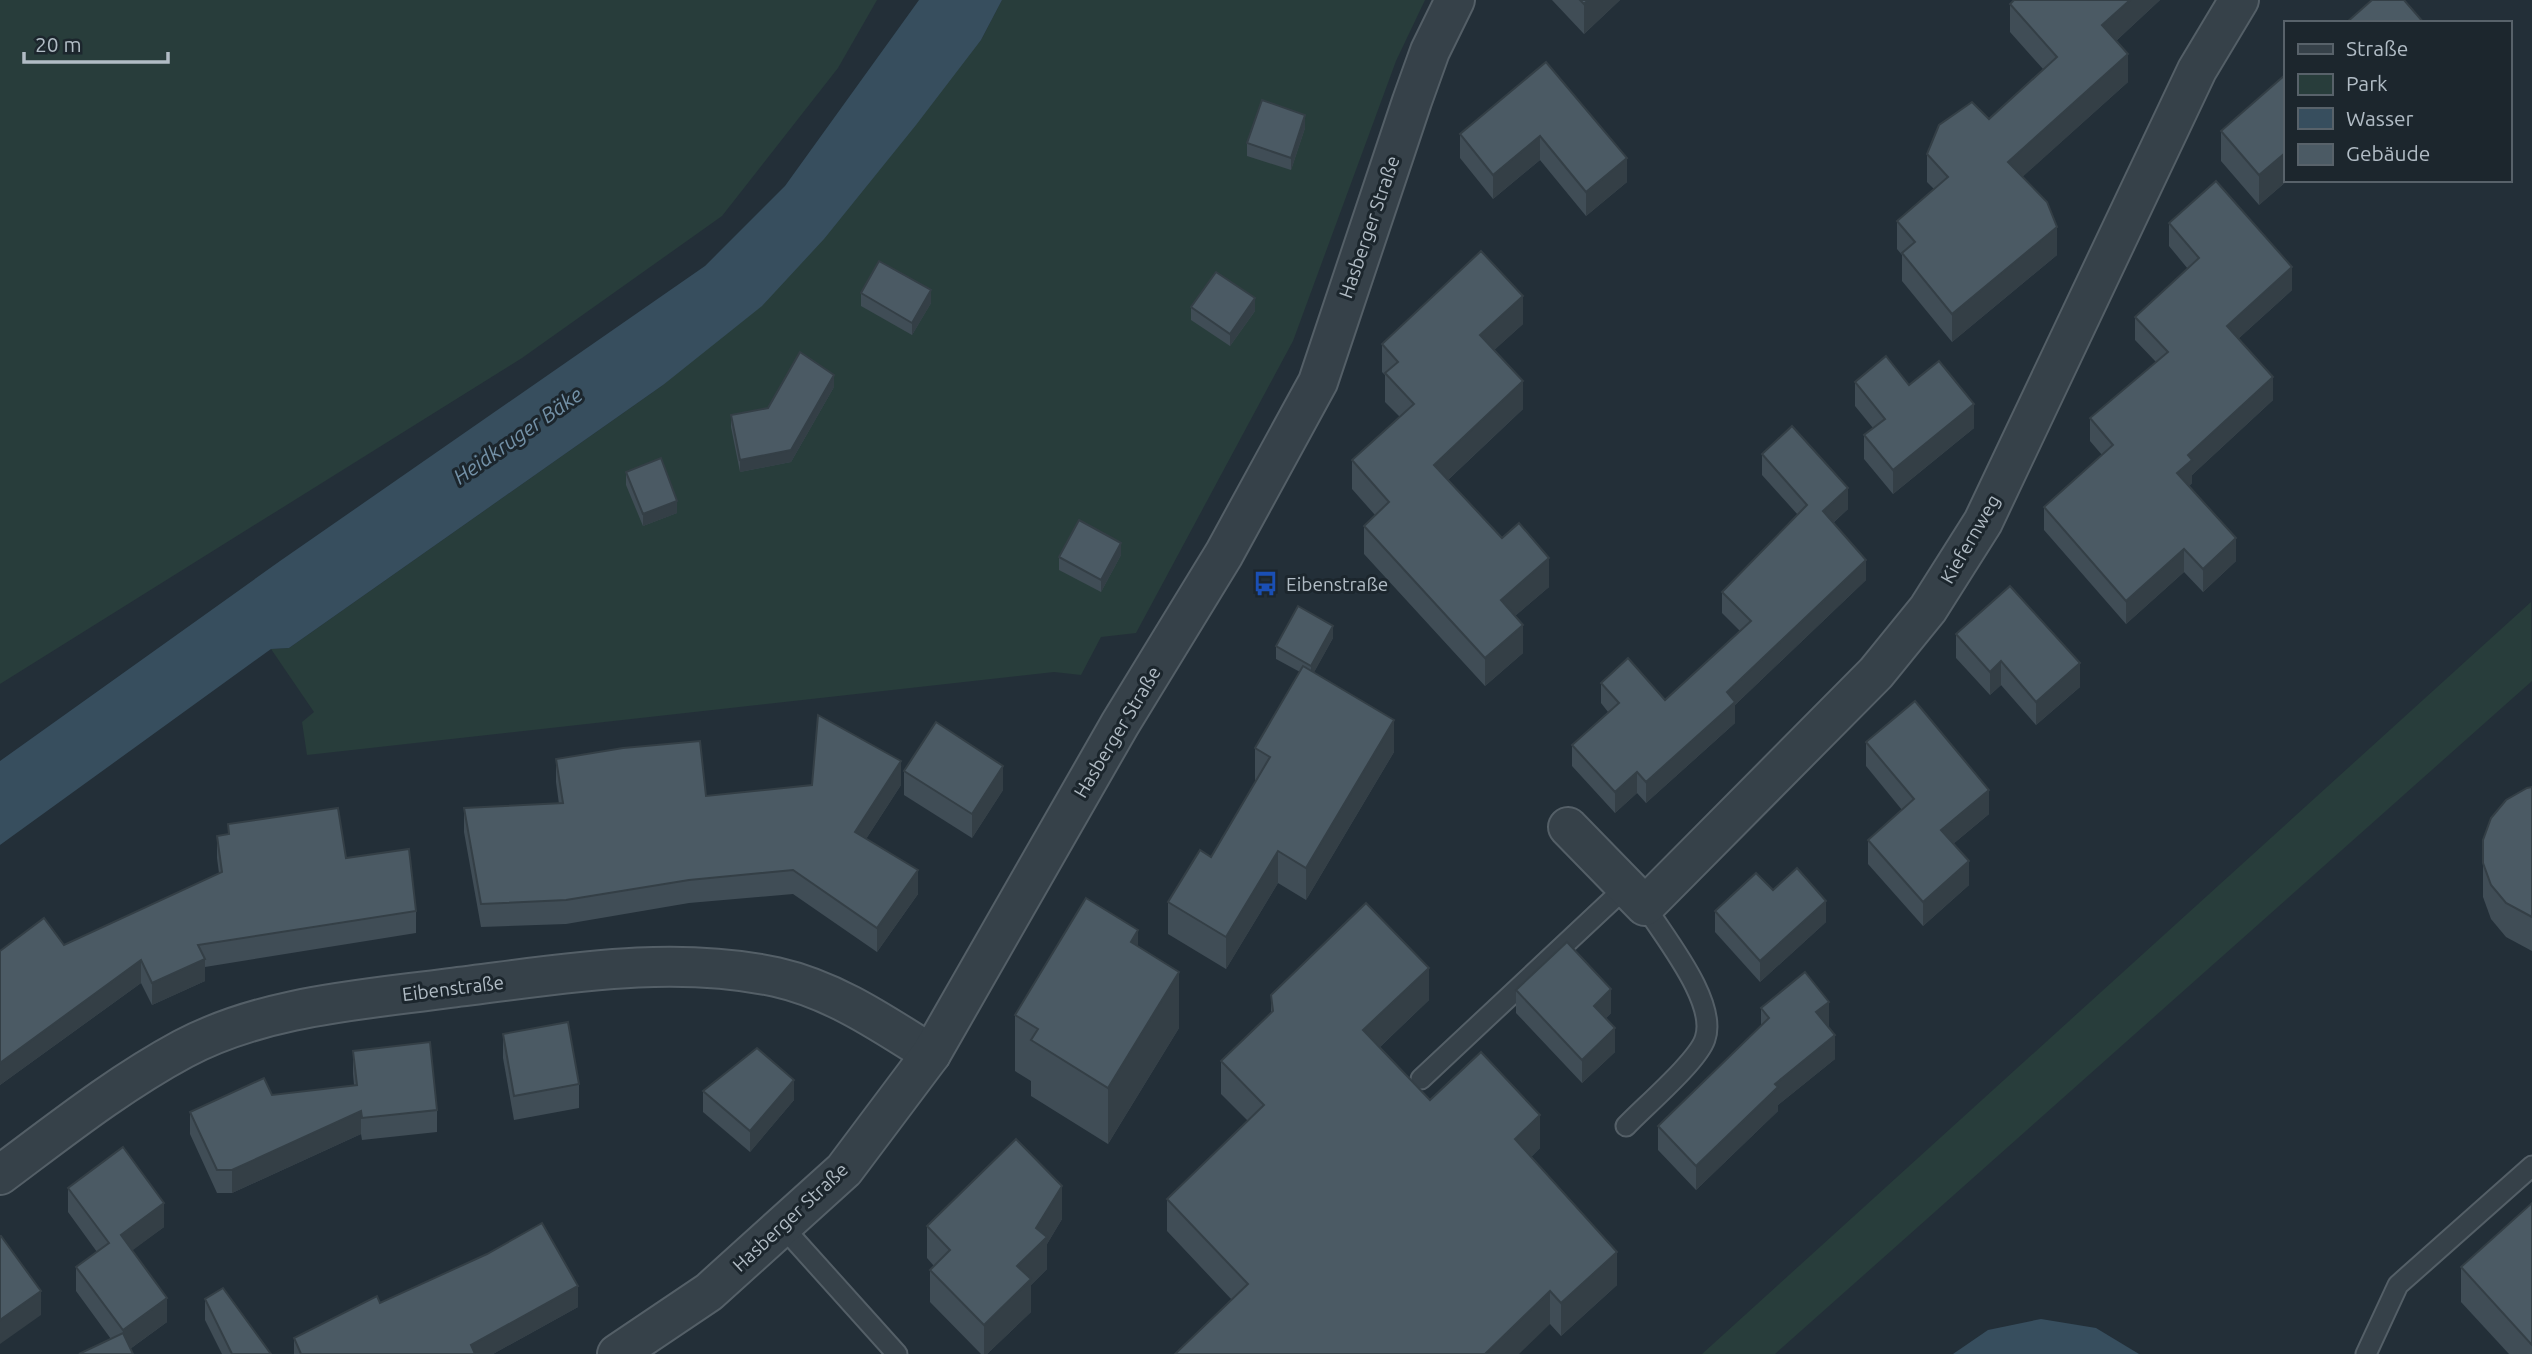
<svg xmlns="http://www.w3.org/2000/svg" width="2532" height="1354" font-family="Ubuntu,sans-serif">
  <style>
    .green { fill: #283d3b }
    .water { fill: #374e5e }
    .lines { fill: none; stroke-linecap: round; stroke-linejoin: round }
    .service-casing { stroke: #545f67; stroke-width: 23 }
    .minor-casing { stroke: #545f67; stroke-width: 42 }
    .service { stroke: #364149; stroke-width: 19 }
    .minor { stroke: #364149; stroke-width: 38 }
    .wall { fill: #404d56 }
    .shaded-wall { fill: #343f46 }
    .building { fill: #4b5a64; stroke: #343f46; stroke-width: 2 }
    .labels { text-anchor: middle; stroke-width: 6; stroke-linejoin: round; paint-order: stroke }
    .street-label { font-size: 19px; fill: #b1bcc5; stroke: #1c262d }
    .poi-label { font-size: 19px; fill: #b1bcc5; stroke: #1c262d; text-anchor: start }
    .water-label { font-size: 21px; font-style: italic; fill: #7391a7; stroke: #1c262d }
  </style>
  <rect width="100%" height="100%" fill="#232f38"/>
  <g class="green">
    <polygon points="0,0 877,0 838,68 722,216 522,358 0,684"/>
    <polygon points="1002,0 1425,0 1396,61 1293,341 1136,633 1101,637 1081,675 1054,672 307,755 302,722 314,712 271,649 289,648 663,385 981,40"/>
    <polygon points="2531,602 2532,681 1775,1354 1702,1354"/>
  </g>
  <g class="water">
    <polygon points="919,0 1002,0 981,40 916,125 824,239 762,306 663,385 289,648 271,649 0,845 0,761 280,561 705,266 785,186"/>
    <polygon points="2041,1319 2096,1328 2139,1354 1953,1354 1988,1330"/>
  </g>
  <g class="lines">
    <defs>
      <g id="service">
        <polyline points="1421,1079 1626,887"/>
        <path d="M 1626,1126 C 1644,1107 1698,1061 1705,1039 C 1718,1002 1664,937 1645,906"/>
        <polyline points="782,1226 897,1354"/>
        <polyline points="2366,1354 2398,1285 2532,1166"/>
      </g>
      <g id="minor">
        <polyline points="1568,827 1645,906 1876,673 1928,609 1983,522 2197,70 2239,0"/>
        <path d="M 0,1175 C 59,1131 118,1084 183,1049 C 264,1006 361,1000 450,988 C 558,975 668,954 776,977 C 834,990 882,1023 931,1054"/>
        <polyline points="617,1354 709,1292 844,1170 931,1054 1120,724 1224,554 1318,382 1412,101 1430,51 1455,0"/>
      </g>
    </defs>
    <use href="#service" class="service-casing"/>
    <use href="#minor" class="minor-casing"/>
    <use href="#service" class="service"/>
    <use href="#minor" class="minor"/>
  </g>
  <g class="wall">
    <polygon points="1552,0 1620,0 1584,34"/>
    <polygon points="2014,0 2160,0 2116,41 2128,82 2022,177 2057,255 1952,342 1902,281 1902,255 1897,249 1897,221 1934,189 1927,182 1927,154 1989,119 2043,69 2010,32 2010,4"/>
    <polygon points="1546,62 1627,182 1586,216 1540,160 1493,199 1460,158 1460,134"/>
    <polygon points="1305,128 1291,170 1247,156 1247,143"/>
    <polygon points="2221,131 2285,180 2288,180 2259,205 2221,161"/>
    <polygon points="2169,223 2292,290 2238,339 2273,400 2192,475 2192,483 2189,486 2236,561 2203,592 2184,572 2126,624 2044,530 2044,507 2102,455 2090,441 2090,418 2156,362 2135,340 2135,317 2188,269 2169,246"/>
    <polygon points="861,293 931,303 912,335 861,306"/>
    <polygon points="1191,307 1255,311 1230,346 1191,320"/>
    <polygon points="1523,324 1494,350 1523,409 1448,480 1502,538 1549,587 1515,616 1523,653 1485,686 1364,554 1364,526 1375,515 1352,489 1352,460 1400,417 1385,402 1385,375 1382,372 1382,344"/>
    <polygon points="1855,382 1909,385 1974,428 1893,494 1864,459 1864,435 1873,428 1855,406"/>
    <polygon points="834,387 791,462 740,472 731,427 731,415 768,408"/>
    <polygon points="1762,454 1848,509 1833,523 1866,580 1735,705 1735,723 1646,803 1637,793 1615,813 1572,766 1572,745 1608,712 1601,703 1601,683 1665,700 1740,631 1722,613 1722,592 1798,515 1762,475"/>
    <polygon points="626,472 677,513 643,526 626,485"/>
    <polygon points="1121,555 1101,592 1059,570 1059,557"/>
    <polygon points="1956,634 2080,687 2036,725 2001,685 1990,695 1956,658"/>
    <polygon points="1333,638 1314,672 1394,752 1306,900 1278,883 1226,969 1168,934 1168,902 1211,857 1256,781 1255,780 1255,748 1300,672 1276,659 1276,646"/>
    <polygon points="1866,742 1989,814 1953,844 1969,885 1923,926 1868,864 1868,840 1902,810 1866,766"/>
    <polygon points="556,759 706,796 901,785 866,839 918,894 877,952 793,894 689,903 566,924 481,927 464,832 464,808 559,804 556,782"/>
    <polygon points="904,771 1003,790 972,838 904,795"/>
    <polygon points="2532,787 2532,951 2506,937 2491,919 2483,897 2483,840"/>
    <polygon points="228,824 346,858 416,911 416,933 205,967 205,981 152,1005 141,983 0,1085 0,951 64,945 219,873 217,858 217,836 228,834"/>
    <polygon points="1773,890 1826,922 1760,982 1715,932 1715,911"/>
    <polygon points="1138,946 1179,1028 1108,1144 1031,1096 1031,1081 1015,1071 1015,1015"/>
    <polygon points="1516,990 1611,1013 1606,1018 1615,1052 1582,1083 1516,1013"/>
    <polygon points="1271,995 1429,1000 1380,1047 1430,1100 1540,1148 1531,1157 1617,1285 1561,1336 1550,1324 1232,1300 1167,1231 1167,1199 1248,1121 1221,1094 1221,1061 1271,1013"/>
    <polygon points="1761,1008 1829,1025 1828,1027 1835,1059 1778,1105 1778,1111 1696,1190 1658,1150 1658,1126 1761,1026"/>
    <polygon points="503,1034 579,1084 579,1108 514,1120 503,1058"/>
    <polygon points="353,1051 437,1110 437,1132 362,1140 361,1134 232,1193 217,1193 190,1134 190,1112 272,1095 354,1085 353,1074"/>
    <polygon points="703,1091 794,1100 750,1152 703,1112"/>
    <polygon points="68,1188 164,1227 132,1250 167,1322 130,1349 111,1339 76,1291 76,1267 97,1252 68,1212"/>
    <polygon points="2532,1203 2532,1354 2509,1354 2461,1302 2461,1267"/>
    <polygon points="1062,1219 1047,1244 1047,1269 1031,1285 1031,1312 987,1354 981,1354 930,1302 930,1270 934,1266 927,1258 927,1226"/>
    <polygon points="205,1299 271,1354 222,1354 205,1320"/>
    <polygon points="380,1303 578,1307 493,1354 294,1354 294,1338"/>
  </g>
  <g class="shaded-wall">
    <polygon points="1588,0 1620,0 1584,34 1584,4"/>
    <polygon points="2130,0 2160,0 2102,54 2102,25"/>
    <polygon points="2128,54 2128,82 2008,190 2008,162"/>
    <polygon points="1305,115 1305,128 1291,170 1291,158"/>
    <polygon points="1540,136 1540,160 1493,199 1493,175"/>
    <polygon points="2285,153 2285,180 2288,180 2259,205 2259,175"/>
    <polygon points="1627,158 1627,182 1586,216 1586,192"/>
    <polygon points="2057,227 2057,255 1952,342 1952,314"/>
    <polygon points="2292,267 2292,290 2227,349 2227,326"/>
    <polygon points="931,290 931,303 912,335 912,323"/>
    <polygon points="1523,296 1523,324 1480,363 1480,335"/>
    <polygon points="1255,298 1255,311 1230,346 1230,334"/>
    <polygon points="834,375 834,387 791,462 740,472 740,460"/>
    <polygon points="2273,377 2273,400 2192,475 2192,483 2177,496 2177,473 2188,455"/>
    <polygon points="1523,381 1523,409 1434,493 1434,465"/>
    <polygon points="1974,404 1974,428 1893,494 1893,470"/>
    <polygon points="1848,488 1848,509 1823,532 1823,511"/>
    <polygon points="677,501 677,513 643,526 643,514"/>
    <polygon points="2236,538 2236,561 2203,592 2203,569"/>
    <polygon points="1121,543 1121,555 1101,592 1101,580"/>
    <polygon points="2184,549 2184,572 2126,624 2126,601"/>
    <polygon points="1549,558 1549,587 1501,628 1501,600"/>
    <polygon points="1866,560 1866,580 1735,705 1735,723 1646,803 1646,782 1727,692"/>
    <polygon points="1523,625 1523,653 1485,686 1485,658"/>
    <polygon points="1333,626 1333,638 1311,678 1311,666"/>
    <polygon points="2001,661 2001,685 1990,695 1990,672"/>
    <polygon points="2080,663 2080,687 2036,725 2036,702"/>
    <polygon points="1394,720 1394,752 1306,900 1306,868"/>
    <polygon points="901,761 901,785 855,856 855,832"/>
    <polygon points="1003,766 1003,790 972,838 972,814"/>
    <polygon points="1637,772 1637,793 1615,813 1615,792"/>
    <polygon points="1989,790 1989,814 1941,854 1941,830"/>
    <polygon points="1278,851 1278,883 1226,969 1226,937"/>
    <polygon points="1969,861 1969,885 1923,926 1923,902"/>
    <polygon points="918,870 918,894 877,952 877,928"/>
    <polygon points="1826,901 1826,922 1760,982 1760,961"/>
    <polygon points="1138,930 1138,986 1131,942"/>
    <polygon points="205,959 205,981 152,1005 152,983"/>
    <polygon points="141,960 141,983 0,1085 0,1063"/>
    <polygon points="1429,968 1429,1000 1363,1063 1363,1030"/>
    <polygon points="1179,972 1179,1028 1108,1144 1108,1088"/>
    <polygon points="1611,989 1611,1013 1594,1030 1594,1006"/>
    <polygon points="1829,1002 1829,1025 1816,1036 1816,1012"/>
    <polygon points="1615,1028 1615,1052 1582,1083 1582,1060"/>
    <polygon points="1835,1035 1835,1059 1778,1105 1778,1111 1696,1190 1696,1166 1775,1084"/>
    <polygon points="794,1080 794,1100 750,1152 750,1131"/>
    <polygon points="361,1111 361,1134 232,1193 232,1170"/>
    <polygon points="1540,1115 1540,1148 1515,1172 1515,1139"/>
    <polygon points="1062,1186 1062,1219 1047,1244 1047,1269 1031,1285 1031,1312 987,1354 984,1354 984,1325 1036,1228"/>
    <polygon points="164,1203 164,1227 121,1259 121,1235"/>
    <polygon points="1617,1252 1617,1285 1561,1336 1561,1303"/>
    <polygon points="578,1286 578,1307 493,1354 471,1354 471,1345"/>
    <polygon points="41,1291 41,1315 0,1344 0,1320"/>
    <polygon points="1550,1291 1550,1324 1519,1354 1485,1354"/>
    <polygon points="167,1298 167,1322 123,1354 123,1330"/>
  </g>
  <g class="building">
    <polygon points="1580,0 1588,0 1584,4"/>
    <polygon points="2014,0 2130,0 2102,25 2128,54 2008,162 2047,202 2057,227 1952,314 1902,253 1915,242 1897,221 1948,177 1927,154 1939,125 1972,102 1989,119 2057,57 2010,4"/>
    <polygon points="2372,0 2404,0 2424,23 2346,23"/>
    <polygon points="1546,62 1627,158 1586,192 1540,136 1493,175 1460,134"/>
    <polygon points="2285,75 2285,153 2259,175 2221,131"/>
    <polygon points="1262,100 1305,115 1291,158 1247,143"/>
    <polygon points="2216,181 2292,267 2227,326 2273,377 2188,455 2192,460 2177,473 2236,538 2203,569 2184,549 2126,601 2044,507 2113,445 2090,418 2168,352 2135,317 2199,258 2169,223"/>
    <polygon points="1481,251 1523,296 1480,335 1523,381 1434,465 1502,538 1519,523 1549,558 1501,600 1523,625 1485,658 1364,526 1389,502 1352,460 1414,404 1385,373 1398,362 1382,344"/>
    <polygon points="879,261 931,290 912,323 861,293"/>
    <polygon points="1216,272 1255,298 1230,334 1191,307"/>
    <polygon points="800,352 834,375 791,450 740,460 731,415 768,408"/>
    <polygon points="1886,356 1909,385 1939,361 1974,404 1893,470 1864,435 1885,419 1855,382"/>
    <polygon points="1792,426 1848,488 1823,511 1866,560 1727,692 1735,702 1646,782 1637,772 1615,792 1572,745 1619,703 1601,683 1628,658 1665,700 1751,621 1722,592 1807,505 1762,454"/>
    <polygon points="661,458 677,501 643,514 626,472"/>
    <polygon points="1079,520 1121,543 1101,580 1059,557"/>
    <polygon points="2010,586 2080,663 2036,702 2001,661 1990,672 1956,634"/>
    <polygon points="1298,606 1333,626 1311,666 1276,646"/>
    <polygon points="1303,666 1394,720 1306,868 1278,851 1226,937 1168,902 1200,850 1211,857 1270,757 1255,748"/>
    <polygon points="1915,701 1989,790 1941,830 1969,861 1923,902 1868,840 1914,799 1866,742"/>
    <polygon points="818,715 901,761 855,832 918,870 877,928 793,870 689,880 566,900 481,904 464,808 563,803 556,759 623,748 700,741 706,796 812,785"/>
    <polygon points="936,722 1003,766 972,814 904,771"/>
    <polygon points="2532,787 2532,917 2506,903 2491,885 2483,863 2483,840 2491,818 2506,800 2527,788"/>
    <polygon points="338,808 346,858 409,849 416,911 198,945 205,959 152,983 141,960 0,1063 0,951 44,918 64,945 222,872 217,836 229,834 228,824"/>
    <polygon points="1797,868 1826,901 1760,961 1715,911 1756,873 1773,890"/>
    <polygon points="1086,898 1138,930 1131,942 1179,972 1108,1088 1031,1040 1038,1029 1015,1015"/>
    <polygon points="1366,903 1429,968 1363,1030 1430,1100 1481,1052 1540,1115 1515,1139 1617,1252 1561,1303 1550,1291 1485,1354 1175,1354 1248,1284 1167,1199 1264,1105 1221,1061 1273,1011 1271,995"/>
    <polygon points="1567,942 1611,989 1594,1006 1615,1028 1582,1060 1516,990"/>
    <polygon points="1805,972 1829,1002 1816,1012 1835,1035 1775,1084 1778,1087 1696,1166 1658,1126 1769,1018 1761,1008"/>
    <polygon points="568,1022 579,1084 514,1096 503,1034"/>
    <polygon points="430,1042 437,1110 362,1118 361,1111 232,1170 217,1170 190,1112 264,1078 272,1095 357,1085 353,1051"/>
    <polygon points="757,1048 794,1080 750,1131 703,1091"/>
    <polygon points="1016,1139 1062,1186 1036,1228 1047,1237 1017,1266 1031,1279 984,1325 930,1270 950,1250 927,1226"/>
    <polygon points="123,1147 164,1203 121,1235 167,1298 123,1330 76,1267 109,1243 68,1188"/>
    <polygon points="2532,1203 2532,1345 2461,1267"/>
    <polygon points="542,1223 578,1286 471,1345 475,1354 301,1354 294,1338 377,1296 380,1303 487,1254"/>
    <polygon points="0,1236 1,1236 41,1291 0,1320"/>
    <polygon points="223,1288 271,1354 232,1354 205,1299"/>
    <polygon points="123,1333 133,1354 79,1354"/>
  </g>
  <defs>
    <symbol id="bus-bare" viewBox="-9 -9 18 18"><path d="M-5-6H5V4H4V6H2V4H-2V6H-4V4H-5ZM-3.5-4V0h7V-4ZM-3.5 1.2v1.5H-2V1.2ZM2 1.2v1.5H3.5V1.2Z" fill="#1a4fb4" stroke="#1c262d" stroke-width="2.5" paint-order="stroke"/></symbol>
  </defs>
  <g fill-rule="evenodd">
    <use href="#bus-bare" x="1248" y="566" width="35" height="35"/>
  </g>
  <g class="labels">
    <g class="street-label">
      <text transform="translate(1369 227) rotate(-71)" y="7">Hasberger Straße</text>
      <text transform="translate(1970 539) rotate(-60)" y="7">Kiefernweg</text>
      <text transform="translate(1117 732) rotate(-59)" y="7">Hasberger Straße</text>
      <text transform="translate(453 988) rotate(-7)" y="7">Eibenstraße</text>
      <text transform="translate(790 1217) rotate(-43)" y="7">Hasberger Straße</text>
    </g>
    <g class="poi-label">
      <text x="1286" y="591">Eibenstraße</text>
    </g>
    <g class="water-label">
      <text transform="translate(518 436) rotate(-35)" y="7">Heidkruger Bäke</text>
    </g>
  </g>
  <rect x="2284" y="21" width="228" height="161" fill="#1c262d" stroke="#58626a" stroke-width="2"/>
  <rect x="2298" y="44" width="35" height="10" fill="#364149" stroke="#58626a" stroke-width="2"/>
  <text x="2346" y="56" font-size="21" fill="#b1bcc5">Straße</text>
  <rect x="2298" y="74" width="35" height="21" fill="#283d3b" stroke="#58626a" stroke-width="2"/>
  <text x="2346" y="91" font-size="21" fill="#b1bcc5">Park</text>
  <rect x="2298" y="108" width="35" height="21" fill="#374e5e" stroke="#58626a" stroke-width="2"/>
  <text x="2346" y="126" font-size="21" fill="#b1bcc5">Wasser</text>
  <rect x="2298" y="144" width="35" height="21" fill="#4b5a64" stroke="#58626a" stroke-width="2"/>
  <text x="2346" y="161" font-size="21" fill="#b1bcc5">Gebäude</text>
  <path d="M24 52v10h144v-10" fill="none" stroke="#b1bcc5" stroke-width="3.5"/>
  <text x="35" y="52" font-size="21" fill="#b1bcc5" stroke="#1c262d" stroke-width="5" paint-order="stroke">20 m</text>
</svg>
